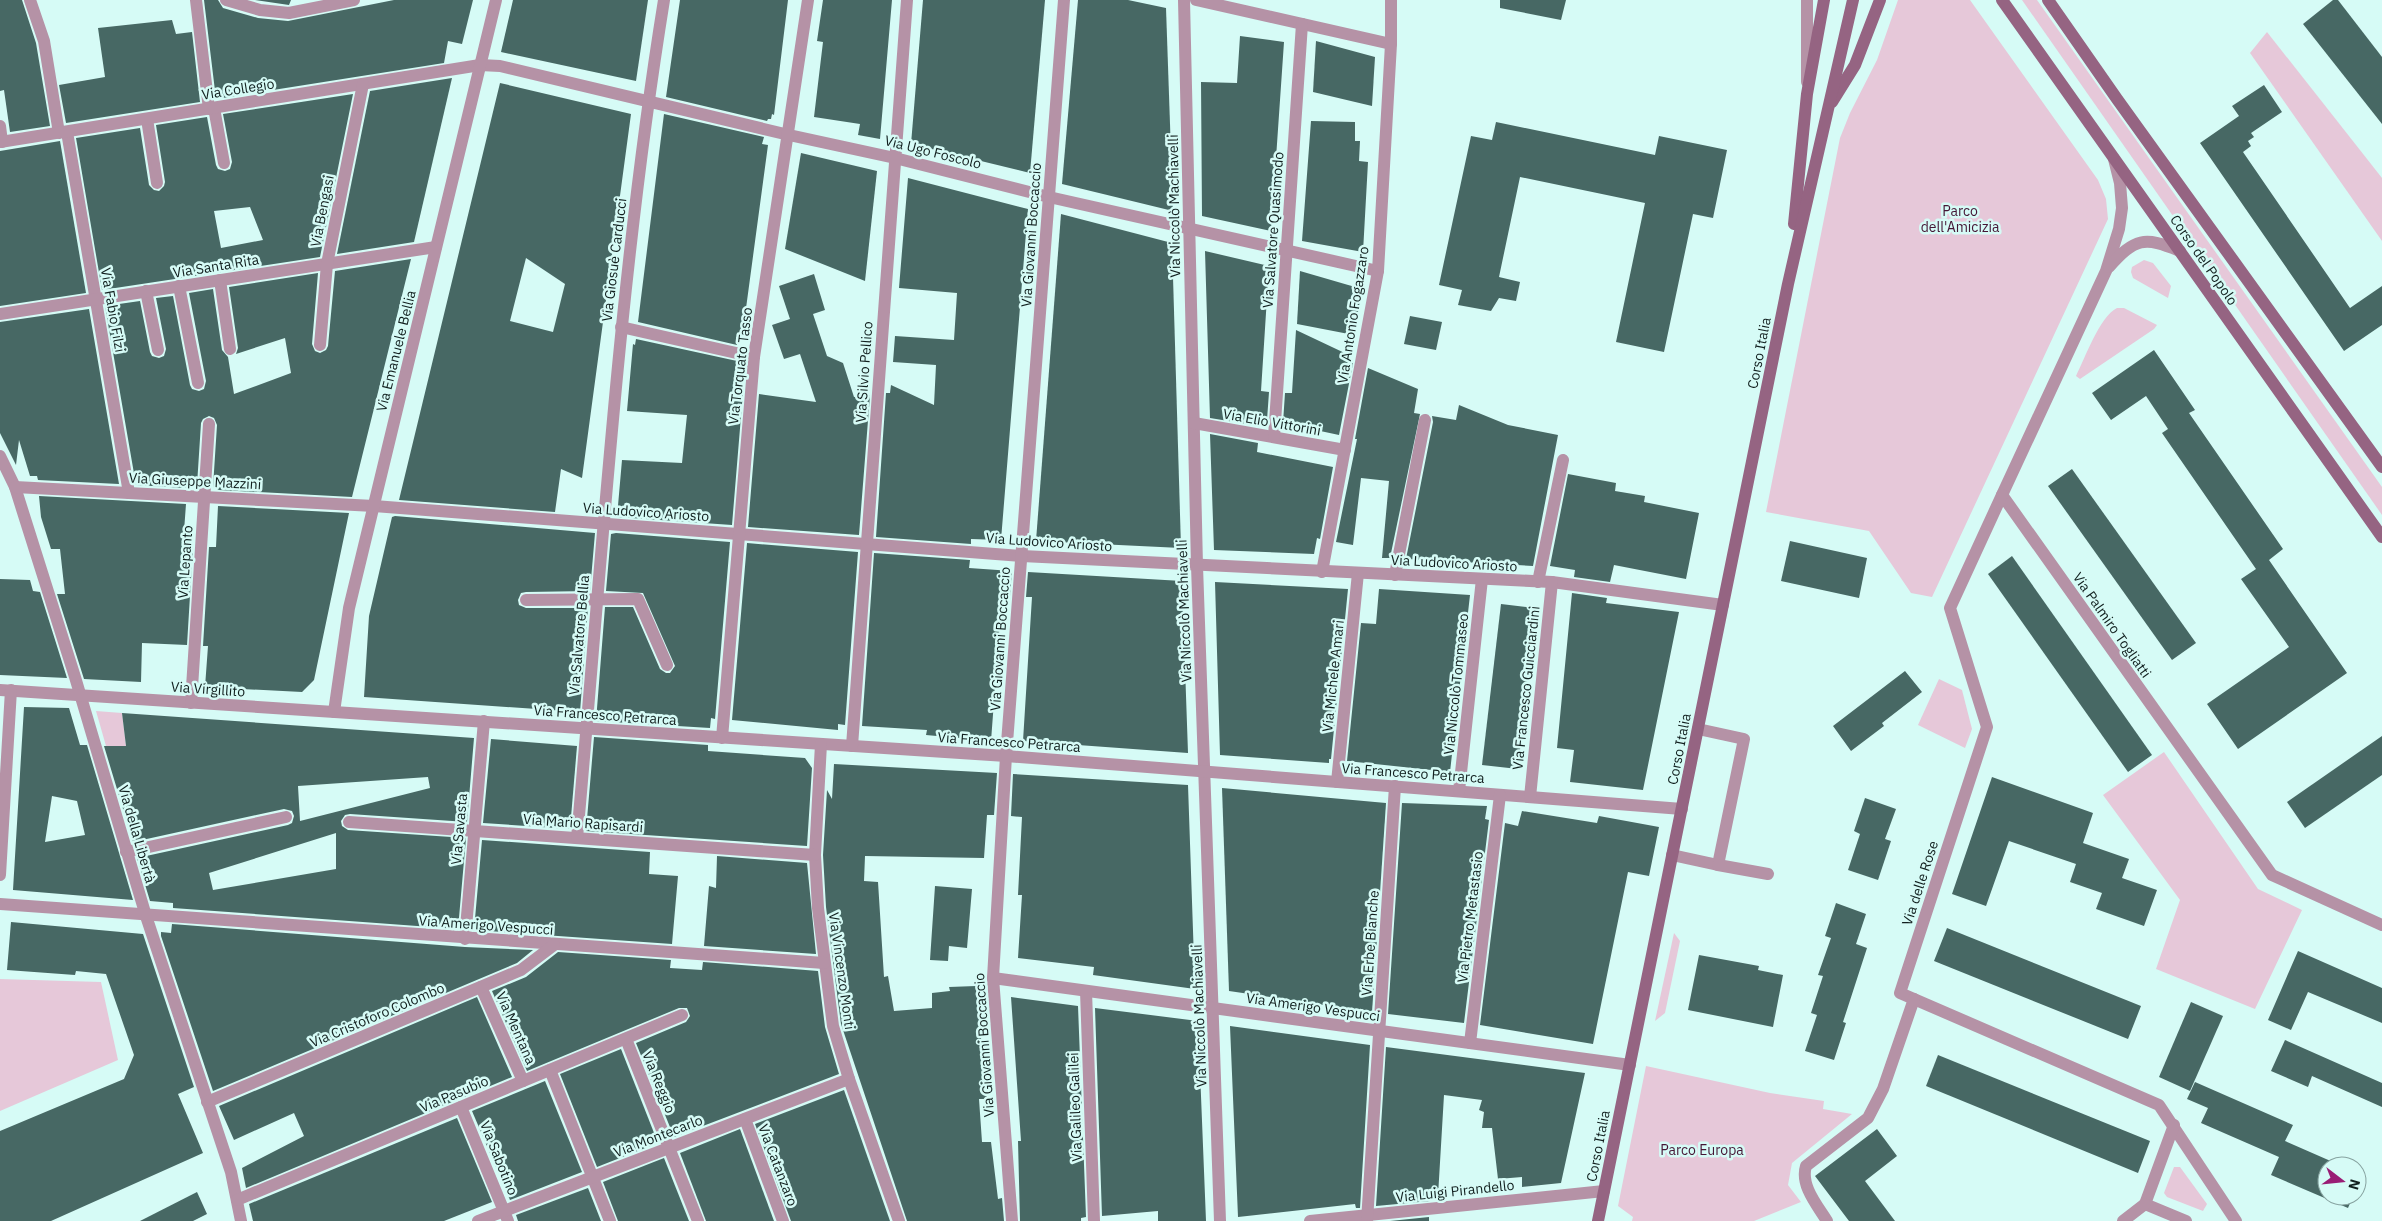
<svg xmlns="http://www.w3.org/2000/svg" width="2382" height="1221" font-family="'IBM Plex Sans',sans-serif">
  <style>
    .green { fill: #e6c8d9 }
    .building { fill: #476864; fill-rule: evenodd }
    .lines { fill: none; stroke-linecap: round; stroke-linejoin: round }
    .street { stroke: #b592a6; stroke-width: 12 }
    .secondary { stroke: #956482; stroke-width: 12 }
    .labels { text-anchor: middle; stroke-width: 5; stroke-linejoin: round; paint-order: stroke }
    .street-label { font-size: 14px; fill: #111f1e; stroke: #d6fbf6 }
    .park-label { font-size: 14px; fill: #451635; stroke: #d6fbf6 }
  </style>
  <rect width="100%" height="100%" fill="#d6fbf6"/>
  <g class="green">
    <polygon points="1898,0 1970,0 2098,180 2106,199 2108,219 1932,597 1911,593 1869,531 1766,512 1840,138 1850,113 1877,60"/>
    <polygon points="2022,0 2037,0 2382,487 2382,515"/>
    <polygon points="2267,32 2382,178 2382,241 2250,53"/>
    <polygon points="2144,260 2153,263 2171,286 2168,298 2133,278 2131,272 2132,267"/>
    <path d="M 2117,308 L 2124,308 L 2157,325 L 2154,329 L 2080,379 L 2076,376 C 2085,358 2100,316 2117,308 Z"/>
    <polygon points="1939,679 1962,690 1972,729 1965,748 1918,725"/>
    <polygon points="96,711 122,713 126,746 106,746"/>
    <polygon points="2164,752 2258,889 2302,910 2255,1009 2156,969 2180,900 2103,795"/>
    <polygon points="1674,933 1680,941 1665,1013 1655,1021"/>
    <polygon points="0,979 101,982 118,1060 0,1111"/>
    <polygon points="1646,1066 1770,1093 1824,1101 1823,1109 1852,1114 1792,1163 1788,1185 1801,1202 1754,1221 1632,1221 1633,1217 1618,1206"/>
    <polygon points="2174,1167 2180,1167 2207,1204 2203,1211 2167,1197 2164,1193"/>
  </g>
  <g class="building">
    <polygon points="0,0 22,0 36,43 50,126 10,132 4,90 0,91"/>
    <polygon points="204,0 218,0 223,8 258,18 288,21 394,0 473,0 462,44 448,41 444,63 216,99"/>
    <polygon points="255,0 291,0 289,5"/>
    <polygon points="513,0 648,0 636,81 501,52"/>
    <polygon points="680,0 788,0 774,115 772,114 771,119 768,119 767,121 666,97"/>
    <polygon points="823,0 892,0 880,139 858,135 860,124 814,117 823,42 817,41"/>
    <polygon points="923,0 1045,0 1030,173 911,144"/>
    <polygon points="1078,0 1128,0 1166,8 1173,211 1062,184"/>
    <polygon points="1500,0 1566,0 1561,20 1500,8"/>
    <polygon points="2333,0 2338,0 2382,57 2382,124 2303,24"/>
    <polygon points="172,20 176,34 192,32 200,102 66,123 59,85 105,77 98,28"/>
    <polygon points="1240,36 1284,42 1271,231 1202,216 1201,82 1237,83"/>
    <polygon points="1316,41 1375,57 1372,106 1313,92"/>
    <polygon points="452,78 414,242 337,254 370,91"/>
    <path d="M 500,83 L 631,114 L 582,478 L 561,469 L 555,512 L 399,500 ZM 526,258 L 565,284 L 553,332 L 510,321 Z"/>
    <polygon points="2264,85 2282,112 2251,133 2254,137 2248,141 2251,146 2243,152 2350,308 2382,286 2382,325 2344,351 2200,143 2239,116 2232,106"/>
    <path d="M 353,94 L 320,257 L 102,290 L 76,138 L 140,128 L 149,185 L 154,190 L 159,191 L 164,186 L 165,182 L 156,125 L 207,117 L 216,165 L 218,169 L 225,171 L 230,169 L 232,162 L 223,114 ZM 250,207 L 263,240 L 221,248 L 214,211 Z"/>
    <polygon points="664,114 764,137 762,144 768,145 742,338 736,337 737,345 638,322"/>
    <polygon points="1311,121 1355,122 1355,141 1360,141 1359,161 1368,162 1363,252 1302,241"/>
    <polygon points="1496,122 1655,155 1659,136 1727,150 1713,218 1693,214 1664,352 1616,342 1645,203 1520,177 1499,277 1520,282 1516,301 1499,298 1491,311 1458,305 1462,290 1439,285 1471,136 1492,140"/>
    <polygon points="60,141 86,293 0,306 0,151"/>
    <polygon points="801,153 877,171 865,281 785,249"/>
    <polygon points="908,178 1028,209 1001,540 971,539 971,544 876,537 886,393 890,393 891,385 934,405 936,365 893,362 895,336 954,340 957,293 899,288"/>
    <polygon points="1061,214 1172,243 1181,548 1036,541"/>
    <polygon points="1205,251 1269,266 1261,391 1269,392 1267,420 1260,418 1259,426 1210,418"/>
    <polygon points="411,259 352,497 219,490 213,487 217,425 214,418 209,416 203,419 201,423 197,485 186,484 186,488 136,485 105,306 140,301 150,352 152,356 159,358 164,356 166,349 156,298 173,296 190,385 192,389 199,391 204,389 206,381 189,293 213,289 222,350 228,357 234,394 291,373 285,338 236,354 238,348 229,287 318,273 312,344 315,351 320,353 326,350 328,346 335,271"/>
    <polygon points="1300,271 1362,289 1354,335 1297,324"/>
    <polygon points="814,274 825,310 813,314 827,356 843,363 854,397 870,395 859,535 748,527 759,394 816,402 800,354 784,359 772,325 790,319 779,286"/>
    <polygon points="89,309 119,484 38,480 37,476 30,476 19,440 16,465 0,433 0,322"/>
    <polygon points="1410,316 1442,322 1436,350 1404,344"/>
    <polygon points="1296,330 1351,356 1350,362 1353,363 1339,435 1283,423 1285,393 1292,393"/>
    <polygon points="636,339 737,361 737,392 743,392 732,525 617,517 622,460 682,463 687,415 627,411 633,344 635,345"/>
    <polygon points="2154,350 2195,410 2189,413 2283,549 2269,560 2347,673 2238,749 2207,704 2289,647 2241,579 2256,569 2162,433 2168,429 2146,396 2111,420 2092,393"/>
    <polygon points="1368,368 1418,389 1414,413 1420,414 1390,558 1382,558 1389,481 1361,478 1353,545 1336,542 1357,439 1355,439"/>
    <polygon points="1459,405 1508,425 1558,435 1533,566 1406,559 1433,422 1432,416 1456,420"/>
    <polygon points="1210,434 1258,443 1257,452 1333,467 1320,539 1317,538 1314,554 1214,550"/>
    <polygon points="2072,469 2196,643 2172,660 2048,486"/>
    <polygon points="1568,474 1616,483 1615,491 1645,496 1644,502 1699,513 1686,579 1614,565 1610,582 1574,577 1575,570 1550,566"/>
    <polygon points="39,496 186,504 183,545 193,546 187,645 142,643 141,682 84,679 57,594 65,594 60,549 51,549 41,517"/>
    <polygon points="218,506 349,513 314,680 302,692 205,687 208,646 203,646 209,547 216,547"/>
    <polygon points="395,516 595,533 590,591 526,592 521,593 518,600 519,605 526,608 588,608 580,712 364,697 369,616 392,517"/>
    <polygon points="616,533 730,542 715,719 711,718 710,728 596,721 605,607 633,607 660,669 666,673 670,673 675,666 643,593 606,591 611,534"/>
    <polygon points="1790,541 1867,558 1859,598 1781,581"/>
    <polygon points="747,543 858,552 845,725 838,724 838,730 732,720"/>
    <polygon points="874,553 970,560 969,568 1012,571 1010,596 1002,595 991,741 926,735 927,730 862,726"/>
    <polygon points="2012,556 2152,755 2128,772 1988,574"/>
    <polygon points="1028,572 1182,581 1188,753 1023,741 1032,597 1026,597"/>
    <polygon points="0,579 30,580 33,591 40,592 67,678 0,675"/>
    <polygon points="1215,582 1348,589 1331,759 1329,759 1329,763 1220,755"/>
    <polygon points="1379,589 1470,595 1450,772 1347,761 1361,623 1376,624"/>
    <polygon points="1572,593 1607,598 1606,603 1679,612 1643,790 1570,782 1574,750 1557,748"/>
    <polygon points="1501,604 1535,608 1518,769 1482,765"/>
    <polygon points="1905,671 1922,692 1882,723 1884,726 1851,751 1833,726"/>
    <path d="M 24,707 L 69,708 L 80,745 L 87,745 L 133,900 L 13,890 ZM 52,796 L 77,801 L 85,835 L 45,842 Z"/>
    <path d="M 122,713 L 474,738 L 467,822 L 350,814 L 345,815 L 341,821 L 342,826 L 348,830 L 466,838 L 458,929 L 173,908 L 173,903 L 150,901 L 137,858 L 288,825 L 292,823 L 294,816 L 292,811 L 284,809 L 133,842 L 104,746 L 126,746 ZM 428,777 L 430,788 L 300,821 L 298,786 ZM 336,833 L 336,869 L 213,890 L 209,873 Z"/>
    <polygon points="2382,736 2382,775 2305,828 2287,802"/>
    <polygon points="594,737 708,745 708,751 805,758 812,768 807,846 586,831"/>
    <polygon points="491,739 577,746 570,829 483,823"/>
    <polygon points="834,764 997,773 994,815 987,815 984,858 865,856 864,881 878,882 884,977 888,976 894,1011 932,1008 932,993 950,991 949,987 976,986 987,1099 979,1099 982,1142 991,1142 998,1199 1002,1198 1004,1221 907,1221 841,1024 826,907 823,855 827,790 832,799"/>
    <polygon points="1013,774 1188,785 1195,989 1093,975 1094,967 1018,958 1022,895 1018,895 1022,817 1011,816"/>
    <polygon points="1992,777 2093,813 2083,843 2129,859 2122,878 2157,890 2144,926 2096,909 2102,893 2070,882 2076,864 2009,841 1986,906 1952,894"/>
    <polygon points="1222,788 1386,803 1372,1012 1229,991"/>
    <polygon points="1865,798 1896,809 1885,839 1891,841 1878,880 1848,870 1860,834 1854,831"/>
    <polygon points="1402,803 1487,806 1485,819 1489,820 1464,1023 1388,1014"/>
    <polygon points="1522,811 1597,823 1599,816 1659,827 1649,876 1628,872 1593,1044 1480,1025 1505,823 1518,826"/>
    <polygon points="482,840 650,852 649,874 678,876 672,944 474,930"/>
    <polygon points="717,856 807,863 816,954 704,946 709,886 716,888"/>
    <polygon points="935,886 972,889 967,948 949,946 948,961 930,960"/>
    <polygon points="1836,903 1866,914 1856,944 1867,948 1843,1022 1846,1023 1834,1060 1805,1051 1817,1015 1811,1013 1823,976 1818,975 1831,938 1825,936"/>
    <polygon points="11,922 143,934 194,1087 178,1094 203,1153 51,1221 0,1221 0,1131 124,1079 134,1055 106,974 76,971 75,975 7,970"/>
    <polygon points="172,924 465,947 533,950 517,963 213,1091 161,936 161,932 171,933"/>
    <polygon points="1947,928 2141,1006 2128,1039 1934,961"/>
    <polygon points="2298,951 2382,988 2382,1023 2308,992 2291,1030 2268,1020"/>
    <polygon points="558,952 671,960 670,968 702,970 703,962 818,971 825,1027 839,1074 674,1137 636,1043 686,1022 690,1016 687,1008 679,1008 527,1071 492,991 526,977"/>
    <polygon points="1699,955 1759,966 1758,970 1783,975 1773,1027 1688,1010"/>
    <polygon points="477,997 512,1077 246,1188 242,1168 304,1136 294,1113 234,1140 219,1106"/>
    <polygon points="1011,997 1078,1006 1086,1217 1081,1218 1081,1221 1020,1221 1018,1141 1021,1141"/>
    <polygon points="2191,1002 2223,1016 2190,1091 2159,1077"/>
    <polygon points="1095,1008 1198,1021 1206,1221 1158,1221 1158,1211 1102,1216"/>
    <polygon points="1230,1026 1370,1045 1360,1208 1356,1208 1355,1204 1238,1217"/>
    <polygon points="2285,1040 2382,1083 2382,1107 2312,1076 2308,1087 2271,1071"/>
    <polygon points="1386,1047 1585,1073 1561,1183 1522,1187 1522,1177 1498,1179 1492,1128 1482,1128 1484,1112 1479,1110 1482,1100 1444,1095 1438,1196 1430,1197 1430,1201 1376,1206"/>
    <polygon points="621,1049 658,1143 597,1167 560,1074"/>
    <polygon points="1938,1055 2150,1141 2138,1173 1926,1086"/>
    <polygon points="545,1081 582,1172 510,1200 472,1111"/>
    <polygon points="2195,1082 2293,1125 2285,1141 2342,1166 2327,1166 2327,1196 2353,1196 2348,1208 2271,1175 2279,1157 2201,1123 2208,1108 2187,1099"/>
    <polygon points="844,1090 890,1221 791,1221 755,1124"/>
    <polygon points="457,1118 492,1202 444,1221 253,1221 249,1204"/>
    <polygon points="740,1129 774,1221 706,1221 680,1153"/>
    <polygon points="1877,1129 1897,1156 1865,1181 1895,1221 1849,1221 1815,1176"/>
    <polygon points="664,1158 689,1221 618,1221 603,1182"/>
    <polygon points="588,1188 601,1221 518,1221 516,1215"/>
    <polygon points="197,1192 207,1214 193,1221 140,1221"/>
    <polygon points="1429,1217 1429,1221 1390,1221"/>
  </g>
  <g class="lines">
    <g class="street">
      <polyline points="30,0 44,41 59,133"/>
      <polyline points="196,0 209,109"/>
      <polyline points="226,0 260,10 289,13 354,0"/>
      <polyline points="1184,0 1197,566 1220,1221"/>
      <polyline points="1196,0 1391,44"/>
      <polyline points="1807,82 1807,0"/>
      <polyline points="214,108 224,163"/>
      <polyline points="147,119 157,183"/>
      <polyline points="0,126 2,142"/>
      <polyline points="67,132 129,493"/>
      <polyline points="0,142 480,65 500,66 789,135 895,158 1049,197 1378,271"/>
      <polyline points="2114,159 2120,183 2122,208 2119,229 2106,271 2002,495 2272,875 2382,925"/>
      <path d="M 2109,267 C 2135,238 2144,236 2180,251"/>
      <polyline points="220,280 230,349"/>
      <polyline points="179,286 198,383"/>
      <polyline points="146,291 158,350"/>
      <polyline points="0,314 436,247"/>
      <polyline points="621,327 754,357"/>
      <polyline points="320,345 327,264 363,84"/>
      <polyline points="1194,423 1345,450"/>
      <polyline points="1274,437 1302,24"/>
      <polyline points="0,456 15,487 75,677 146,916 231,1172 241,1221"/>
      <polyline points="15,487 374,506 1022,556 1552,582 1723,605"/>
      <polyline points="2002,495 1950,608 1987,727 1900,993 2159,1105 2236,1221"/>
      <polyline points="1322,572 1378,271 1391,44 1391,0"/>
      <polyline points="1395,575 1425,420"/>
      <polyline points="1538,582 1563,460"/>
      <polyline points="526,600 638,599 667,665"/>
      <polyline points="0,690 1006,756 1682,809"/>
      <polyline points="191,703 209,424"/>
      <polyline points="334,712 349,608 496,0"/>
      <polyline points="722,738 754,357 808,0"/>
      <polyline points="821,744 815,855 818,908 833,1026 849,1079 899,1221"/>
      <polyline points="852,746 907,0"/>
      <polyline points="1337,782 1358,573"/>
      <polyline points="1459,791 1482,579"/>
      <polyline points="1530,797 1552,582"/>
      <polyline points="349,822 815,855"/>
      <path d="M 577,838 C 602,558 619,278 664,0"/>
      <polyline points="126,852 286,817"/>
      <polyline points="1672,855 1718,865 1744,739 1698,729"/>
      <polyline points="1718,865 1768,874"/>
      <polyline points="0,875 11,690"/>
      <polyline points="0,904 824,963"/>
      <polyline points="465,939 484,721"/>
      <polyline points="993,978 1630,1065"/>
      <polyline points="481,987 523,1081"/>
      <polyline points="1086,991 1094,1221"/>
      <polyline points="626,1039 698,1221"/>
      <polyline points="1470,1043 1500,795"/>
      <polyline points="550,1070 610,1221"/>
      <polyline points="207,1102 521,970 554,945"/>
      <polyline points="461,1107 508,1221"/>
      <polyline points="745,1119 783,1221"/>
      <polyline points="2174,1125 2145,1204 2186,1221"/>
      <polyline points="237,1200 682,1015"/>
      <polyline points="478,1221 849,1079"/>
      <polyline points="1012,1221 993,978 1006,756 1064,0"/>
      <polyline points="1310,1221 1604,1191"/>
      <polyline points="1367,1221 1395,786"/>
      <path d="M 1827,1221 C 1817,1205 1800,1185 1806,1166 L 1868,1118 L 1883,1089 L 1914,999"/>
      <polyline points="2123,1221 2145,1204"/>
    </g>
    <g class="secondary">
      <polyline points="2002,0 2382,537"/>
      <polyline points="2048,0 2117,99 2382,467"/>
      <polyline points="1832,102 1855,65 1880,0"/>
      <polyline points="1794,224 1807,94 1824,0"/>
      <polyline points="1598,1221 1788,284 1853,0"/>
    </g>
  </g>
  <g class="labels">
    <g class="street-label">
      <text transform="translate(238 89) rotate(-9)" y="5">Via Collegio</text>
      <text transform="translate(933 152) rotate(14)" y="5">Via Ugo Foscolo</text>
      <text transform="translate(1174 206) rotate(-91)" y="5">Via Niccolò Machiavelli</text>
      <text transform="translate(322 211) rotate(-79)" y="5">Via Bengasi</text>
      <text transform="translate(1273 230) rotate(-86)" y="5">Via Salvatore Quasimodo</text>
      <text transform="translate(1031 235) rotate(-86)" y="5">Via Giovanni Boccaccio</text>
      <text transform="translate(614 260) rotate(-83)" y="5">Via Giosuè Carducci</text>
      <text transform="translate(2204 260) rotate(55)" y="5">Corso del Popolo</text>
      <text transform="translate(216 266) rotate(-9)" y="5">Via Santa Rita</text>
      <text transform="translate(113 310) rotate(80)" y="5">Via Fabio Filzi</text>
      <text transform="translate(1353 315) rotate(-81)" y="5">Via Antonio Fogazzaro</text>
      <text transform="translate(396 351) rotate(-76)" y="5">Via Emanuele Bellia</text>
      <text transform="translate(1759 353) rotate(-79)" y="5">Corso Italia</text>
      <text transform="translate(740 366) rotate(-83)" y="5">Via Torquato Tasso</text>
      <text transform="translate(864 372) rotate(-86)" y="5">Via Silvio Pellico</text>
      <text transform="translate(1272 422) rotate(10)" y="5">Via Elio Vittorini</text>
      <text transform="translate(195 481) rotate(3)" y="5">Via Giuseppe Mazzini</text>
      <text transform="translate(646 512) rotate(4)" y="5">Via Ludovico Ariosto</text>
      <text transform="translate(1049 542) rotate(4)" y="5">Via Ludovico Ariosto</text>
      <text transform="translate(185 562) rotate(-86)" y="5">Via Lepanto</text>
      <text transform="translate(1454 563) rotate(3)" y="5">Via Ludovico Ariosto</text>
      <text transform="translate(1184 611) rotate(-92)" y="5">Via Niccolò Machiavelli</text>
      <text transform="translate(2112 625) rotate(55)" y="5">Via Palmiro Togliatti</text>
      <text transform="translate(579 635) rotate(-85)" y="5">Via Salvatore Bellia</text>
      <text transform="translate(1000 639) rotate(-86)" y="5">Via Giovanni Boccaccio</text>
      <text transform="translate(1333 676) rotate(-84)" y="5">Via Michele Amari</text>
      <text transform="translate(1456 684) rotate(-84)" y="5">Via Niccolò Tommaseo</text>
      <text transform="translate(1526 688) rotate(-84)" y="5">Via Francesco Guicciardini</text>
      <text transform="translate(208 689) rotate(4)" y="5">Via Virgillito</text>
      <text transform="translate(605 715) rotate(4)" y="5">Via Francesco Petrarca</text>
      <text transform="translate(1009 742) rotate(4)" y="5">Via Francesco Petrarca</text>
      <text transform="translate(1679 749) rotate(-79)" y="5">Corso Italia</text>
      <text transform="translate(1413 773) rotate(4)" y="5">Via Francesco Petrarca</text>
      <text transform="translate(583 823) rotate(4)" y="5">Via Mario Rapisardi</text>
      <text transform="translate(459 829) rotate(-85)" y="5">Via Savasta</text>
      <text transform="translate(137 834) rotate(74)" y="5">Via della Libertà</text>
      <text transform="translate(1920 883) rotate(-72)" y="5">Via delle Rose</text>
      <text transform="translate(1470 917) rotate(-83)" y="5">Via Pietro Metastasio</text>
      <text transform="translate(486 925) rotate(4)" y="5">Via Amerigo Vespucci</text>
      <text transform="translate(1370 943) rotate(-86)" y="5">Via Erbe Bianche</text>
      <text transform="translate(842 971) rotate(82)" y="5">Via Vincenzo Monti</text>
      <text transform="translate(1313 1007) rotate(8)" y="5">Via Amerigo Vespucci</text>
      <text transform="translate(377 1015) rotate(-23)" y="5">Via Cristoforo Colombo</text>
      <text transform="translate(1199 1016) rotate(-92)" y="5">Via Niccolò Machiavelli</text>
      <text transform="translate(516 1028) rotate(66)" y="5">Via Mentana</text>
      <text transform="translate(984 1045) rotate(-94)" y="5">Via Giovanni Boccaccio</text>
      <text transform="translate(659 1082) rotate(68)" y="5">Via Reggio</text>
      <text transform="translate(454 1094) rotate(-23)" y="5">Via Pasubio</text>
      <text transform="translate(1075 1107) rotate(-92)" y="5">Via Galileo Galilei</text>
      <text transform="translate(658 1136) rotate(-21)" y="5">Via Montecarlo</text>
      <text transform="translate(1598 1146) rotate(-79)" y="5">Corso Italia</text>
      <text transform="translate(499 1158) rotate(68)" y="5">Via Sabotino</text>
      <text transform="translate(778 1165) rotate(69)" y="5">Via Catanzaro</text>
      <text transform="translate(1455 1191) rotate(-6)" y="5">Via Luigi Pirandello</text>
    </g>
    <g class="park-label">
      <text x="1960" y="216">Parco<tspan x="1960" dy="16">dell'Amicizia</tspan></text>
      <text x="1702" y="1155">Parco Europa</text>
    </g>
  </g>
  <g transform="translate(2342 1181) rotate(106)"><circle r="24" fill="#d6fbf6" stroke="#87a3a0"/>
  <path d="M0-4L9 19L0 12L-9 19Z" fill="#991d75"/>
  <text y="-8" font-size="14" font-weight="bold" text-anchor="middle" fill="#111f1e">N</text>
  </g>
</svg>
